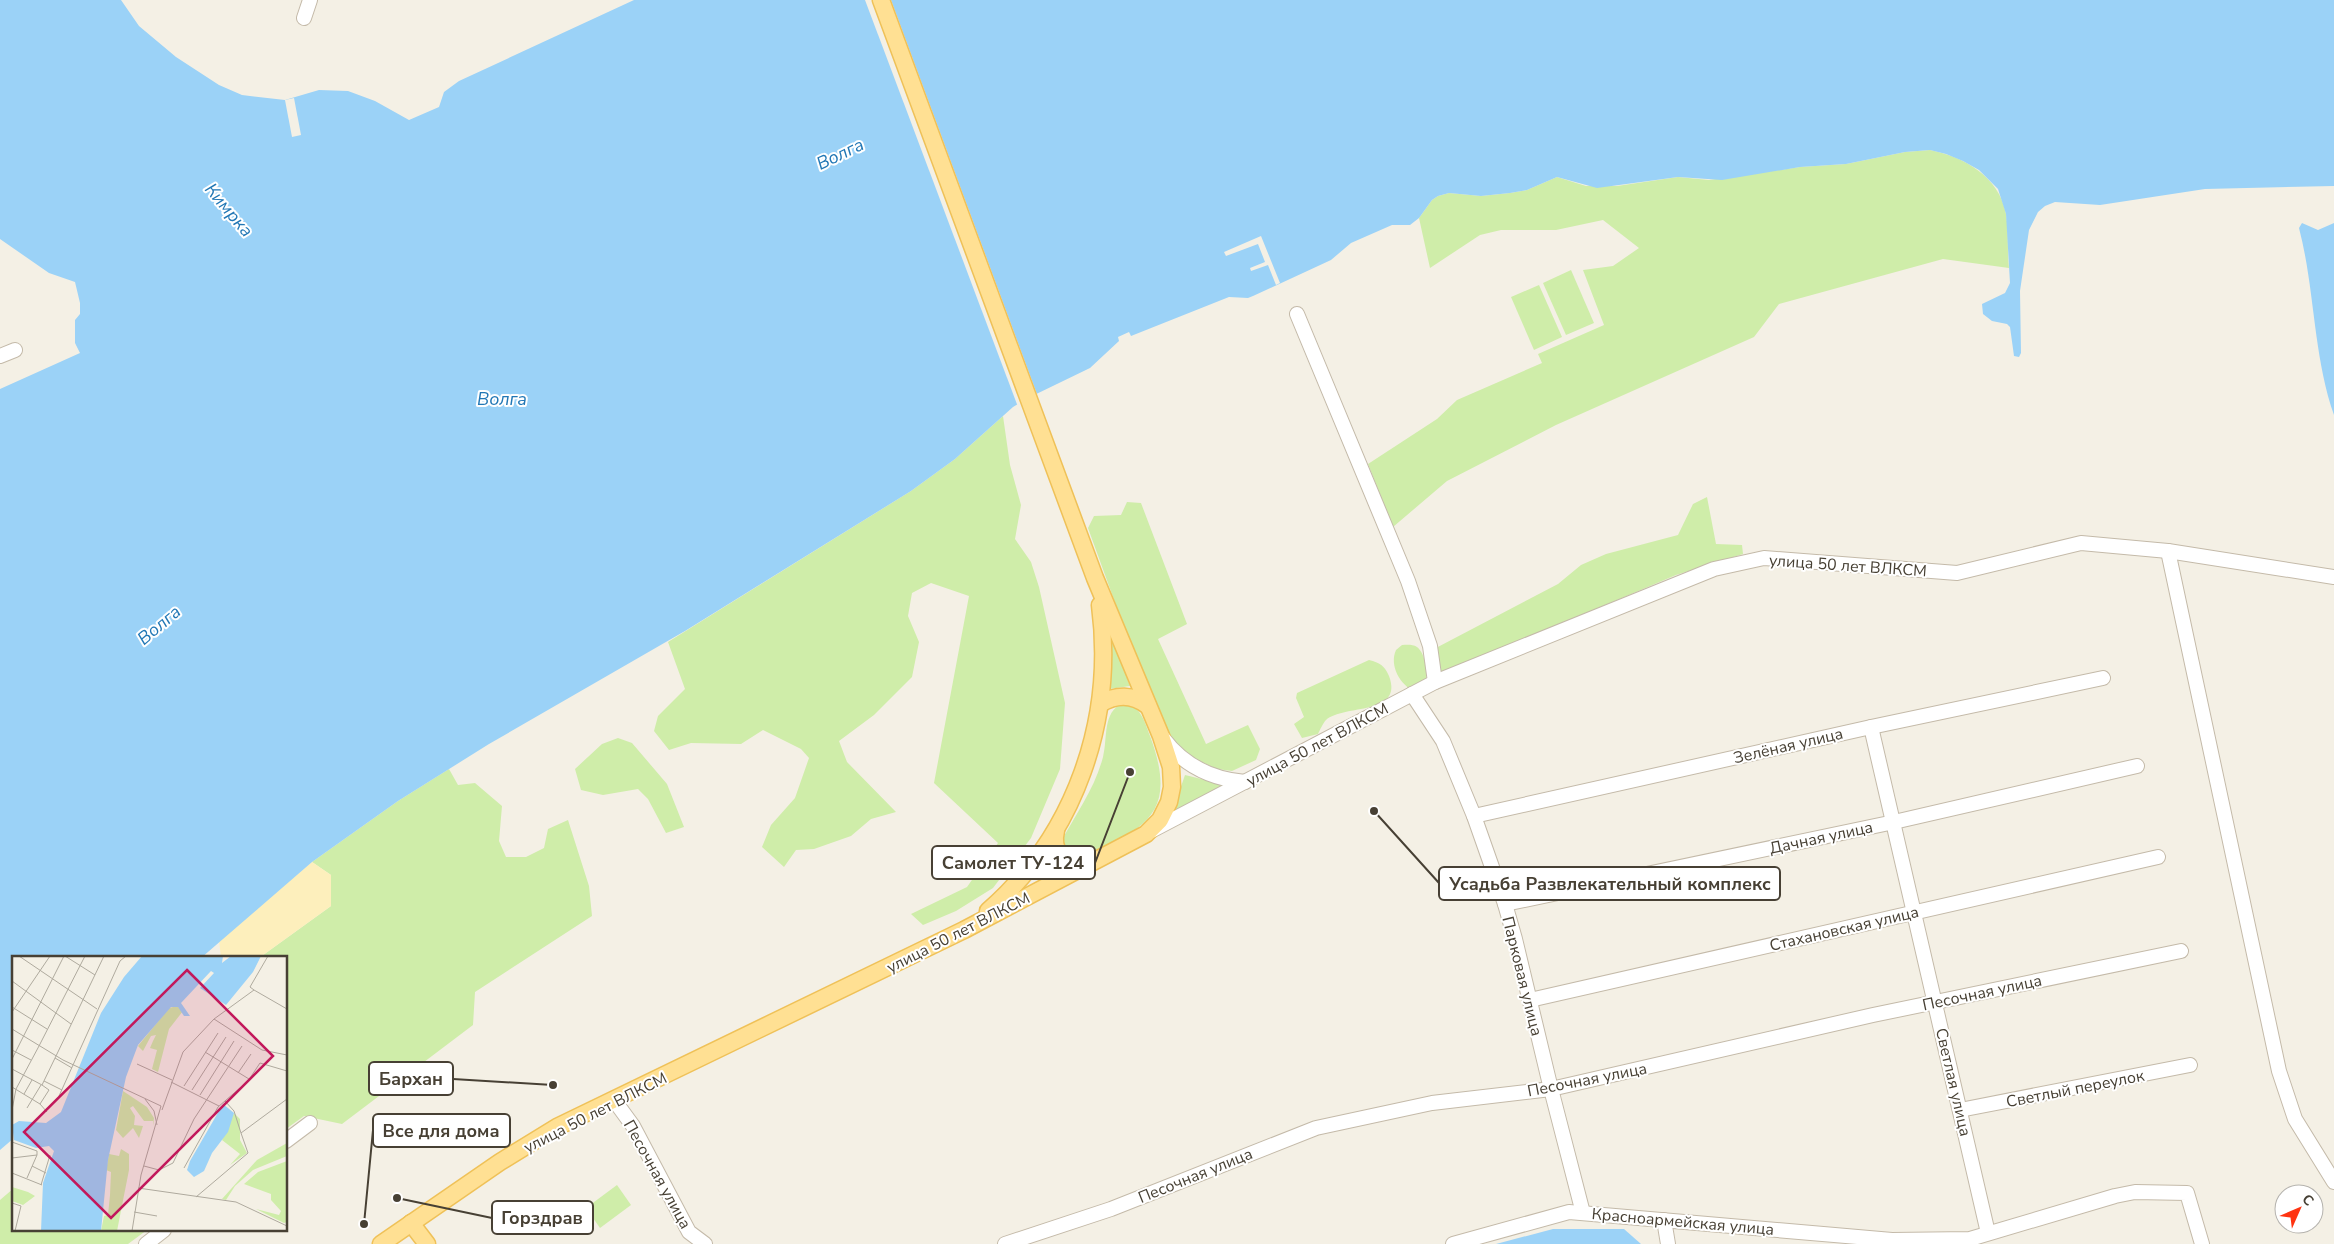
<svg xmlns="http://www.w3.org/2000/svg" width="2334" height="1244" font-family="'Nunito Sans',sans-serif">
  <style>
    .green { fill: #cfeda9 }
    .sand { fill: #fdefbc }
    .water { fill: #9bd2f7 }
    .pier { fill: #f4f0e5 }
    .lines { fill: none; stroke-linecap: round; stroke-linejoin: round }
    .minor-casing { stroke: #c4baa9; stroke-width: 16 }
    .major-casing { stroke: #efc158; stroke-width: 19 }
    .minor { stroke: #fff; stroke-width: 14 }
    .major { stroke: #ffe093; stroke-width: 16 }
    .labels { text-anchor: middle; stroke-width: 4; stroke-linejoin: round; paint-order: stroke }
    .street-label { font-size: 16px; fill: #474034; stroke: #fff }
    .water-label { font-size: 18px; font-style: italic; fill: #2177b5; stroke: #fff }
    .inset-road { fill: none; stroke: #afaa9e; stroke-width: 1 }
    .view { fill: #c2185b; fill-opacity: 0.15; stroke: #c2185b; stroke-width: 2.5 }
    .inset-edge { fill: none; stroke: #474034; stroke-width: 2.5 }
    .leader { fill: none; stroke: #474034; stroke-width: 2 }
    .callout-dot { fill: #474034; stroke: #fff; stroke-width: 2 }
    .callout { fill: #fff; stroke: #474034; stroke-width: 2 }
    .callout-label { font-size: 18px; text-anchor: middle; font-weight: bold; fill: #474034 }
  </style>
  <rect width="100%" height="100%" fill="#f4f0e5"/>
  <g class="green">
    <path d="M 1930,150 C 1964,157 1999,176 2006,214 C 2009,231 2007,250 2009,268 L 1943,259 L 1779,304 L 1754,337 L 1556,425 L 1447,481 L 1393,527 L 1368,464 L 1437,419 L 1457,400 L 1542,363 L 1538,354 L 1604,325 L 1583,270 L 1613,266 L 1639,248 L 1603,220 L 1556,230 L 1501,230 L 1480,235 L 1430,268 L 1419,218 L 1432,200 L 1438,196 L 1449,193 L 1481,196 L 1510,193 L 1527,190 L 1557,177 L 1586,186 L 1617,186 L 1678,177 L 1709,180 L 1800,167 L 1846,164 L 1905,152 Z"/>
    <polygon points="1571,270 1594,323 1566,335 1543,283"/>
    <polygon points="1539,285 1562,337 1534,350 1511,297"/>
    <polygon points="1003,416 1010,465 1021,505 1015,539 1031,562 1039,587 1065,703 1060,769 1031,838 993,888 956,911 923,925 911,914 967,887 998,843 934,783 969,596 931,583 912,593 908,616 919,642 912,677 874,715 839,741 847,762 896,812 871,819 851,836 814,849 796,850 784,867 762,847 771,825 795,798 809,758 801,749 763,730 741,744 691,743 669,750 654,731 658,716 685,689 668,642 911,491 955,459"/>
    <polygon points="1707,497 1716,544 1742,545 1743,554 1676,575 1438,676 1434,649 1558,584 1581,565 1606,554 1678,535 1693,504"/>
    <polygon points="1127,502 1141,503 1187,624 1158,639 1206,744 1248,725 1260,749 1256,760 1232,771 1217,769 1193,758 1166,734 1153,707 1088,528 1094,516 1121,515"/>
    <polygon points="1107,625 1130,686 1109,689"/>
    <path d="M 1402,645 C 1407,645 1412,644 1417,647 C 1425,653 1430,675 1424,684 C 1422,687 1418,689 1415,691 C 1400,686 1389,665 1396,650 Z"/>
    <path d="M 1369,660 C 1380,663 1384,665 1389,676 C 1404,716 1344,704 1326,720 C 1323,723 1320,730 1318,734 L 1302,738 L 1294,724 L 1304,717 L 1296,698 L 1297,693 Z"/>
    <path d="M 1123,703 C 1141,706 1144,720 1150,736 C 1180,817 1143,828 1078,861 L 1069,858 L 1062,840 C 1076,814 1095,788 1103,757 C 1108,738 1102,712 1123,703 Z"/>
    <polygon points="618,738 632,743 667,784 684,827 666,833 648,799 638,789 603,795 581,790 575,769 602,744"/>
    <polygon points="449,769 458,785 475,783 502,806 499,841 506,857 526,857 544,848 548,829 568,820 589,886 592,916 475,992 473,1025 342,1124 304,1116 286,1129 286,958 259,958 331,906 331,875 312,862 398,801"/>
    <polygon points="1185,775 1226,785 1171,815"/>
    <polygon points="617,1185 631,1205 600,1228 586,1208"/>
    <polygon points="14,1188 14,1230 147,1230 128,1244 0,1244 0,1200"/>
  </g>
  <polygon class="sand" points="312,862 331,875 331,906 259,958 221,958 219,940"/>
  <g class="water">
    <polygon points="0,0 121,0 139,26 176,57 219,85 242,95 285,100 319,90 348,91 375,101 409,120 439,107 444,92 459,81 634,0 2334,0 2334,186 2205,189 2100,205 2055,202 2045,206 2038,212 2029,230 2020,291 2021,353 2019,357 2014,356 2010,327 2007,324 1992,321 1983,314 1982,304 2005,293 2010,283 2006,214 1998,189 1979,170 1963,161 1946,154 1930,150 1905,152 1846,164 1800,167 1722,180 1678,177 1597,188 1557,177 1527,190 1510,193 1481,196 1449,193 1438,196 1432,200 1419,218 1410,225 1392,225 1351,243 1331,260 1253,296 1248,298 1229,297 1131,336 1129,332 1118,337 1119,341 1090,368 1026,399 1013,407 955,459 911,491 685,631 489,744 398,801 312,862 201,958 14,958 14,1138 0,1150 0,389 80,353 75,343 75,320 80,314 80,303 75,282 49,273 0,239"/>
    <path d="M 2302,223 L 2318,230 L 2334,223 L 2334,415 C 2313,355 2315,289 2299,228 Z"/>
    <polygon points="1553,1229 1624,1229 1641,1244 1496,1244"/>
  </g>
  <g class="pier">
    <polygon points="865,0 891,0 1038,397 1018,407"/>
    <polygon points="294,98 301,135 292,137 285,100"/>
    <polygon points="1261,236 1280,283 1276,285 1268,265 1251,271 1250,268 1265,262 1258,244 1226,256 1224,252"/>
  </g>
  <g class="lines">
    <defs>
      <g id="minor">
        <polyline points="304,18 310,0"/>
        <polyline points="1297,314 1408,581 1430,646 1435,682"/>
        <polyline points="0,356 15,350"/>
        <polyline points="2168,551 2279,1071 2295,1119 2334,1182"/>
        <polyline points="1412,694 1443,741 1474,816 1505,904 1515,939 1551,1089 1583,1213"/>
        <polyline points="1871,727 1988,1233"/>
        <path d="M 1163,738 C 1183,765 1211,779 1245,782"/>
        <polyline points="1474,816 1871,727 2103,678"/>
        <polyline points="1151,831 1435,682 1714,569 1764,558 1957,573 2081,543 2168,551 2334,577"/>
        <polyline points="1505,904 1894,822 2137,766"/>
        <polyline points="1530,1000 2158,857"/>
        <polyline points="614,1100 633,1126 689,1232 705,1244"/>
        <polyline points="1960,1110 2190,1065"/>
        <polyline points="286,1141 310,1123"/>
        <polyline points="1664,1220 1668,1244"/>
        <polyline points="146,1244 164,1230"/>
        <polyline points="1005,1244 1111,1209 1316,1128 1432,1103 1551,1089 1873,1015 2181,951"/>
        <polyline points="1453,1244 1569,1212 1892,1240 1970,1239 2115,1196 2135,1192 2187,1193 2202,1244"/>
      </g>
      <g id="major">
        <path d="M 1100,704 C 1116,694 1133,694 1148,706"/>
        <path d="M 1056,831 C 1051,850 1064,866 1083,867"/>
        <path d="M 988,911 C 1076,834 1115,719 1100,605"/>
        <polyline points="411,1223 427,1244"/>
        <polyline points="381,1244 500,1162 557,1127 964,930 1146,834 1160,820 1169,802 1172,787 1171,767 1161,736 1095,578 881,0"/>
      </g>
    </defs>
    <use href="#minor" class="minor-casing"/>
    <use href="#major" class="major-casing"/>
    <use href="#minor" class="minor"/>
    <use href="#major" class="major"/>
  </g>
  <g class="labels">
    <g class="street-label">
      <text transform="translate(1848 565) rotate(4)" y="6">улица 50 лет ВЛКСМ</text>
      <text transform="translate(1317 744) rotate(-28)" y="6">улица 50 лет ВЛКСМ</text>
      <text transform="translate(1788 745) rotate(-13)" y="6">Зелёная улица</text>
      <text transform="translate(1821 837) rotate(-12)" y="6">Дачная улица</text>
      <text transform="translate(1844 928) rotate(-13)" y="6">Стахановская улица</text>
      <text transform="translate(958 932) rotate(-27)" y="6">улица 50 лет ВЛКСМ</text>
      <text transform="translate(1523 976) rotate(76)" y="6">Парковая улица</text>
      <text transform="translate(1982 992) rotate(-12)" y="6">Песочная улица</text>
      <text transform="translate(1587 1079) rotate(-11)" y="6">Песочная улица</text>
      <text transform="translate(1954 1082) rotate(77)" y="6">Светлая улица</text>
      <text transform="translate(2075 1088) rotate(-11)" y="6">Светлый переулок</text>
      <text transform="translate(595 1112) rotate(-27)" y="6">улица 50 лет ВЛКСМ</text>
      <text transform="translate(658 1174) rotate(61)" y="6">Песочная улица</text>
      <text transform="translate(1195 1175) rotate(-22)" y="6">Песочная улица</text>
      <text transform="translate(1683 1221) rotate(5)" y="6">Красноармейская улица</text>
    </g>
    <g class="water-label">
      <text transform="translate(840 154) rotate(-26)" y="6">Волга</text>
      <text transform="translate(229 210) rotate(50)" y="6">Кимрка</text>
      <text x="502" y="405">Волга</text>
      <text transform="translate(159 625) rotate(-40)" y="6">Волга</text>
    </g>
  </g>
  <g transform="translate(12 956)">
    <rect width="275" height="275" fill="#f4f0e5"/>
    <path d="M 165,50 L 171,55 L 157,73 L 146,116 L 140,113 L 145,94 L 138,92 L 141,85 L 146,87 L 141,85 L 144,79 L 139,80 L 131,95 L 126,90 L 157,52 ZM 111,135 L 135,151 L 142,162 L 141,170 L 141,165 L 132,165 L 121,150 L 118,152 L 123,160 L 122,169 L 131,170 L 127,182 L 121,172 L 111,182 L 104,174 ZM 222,157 L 228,163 L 228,184 L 235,197 L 218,209 L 228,198 L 210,184 ZM 275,187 L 275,200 L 241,214 L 223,230 L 214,244 L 210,243 L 245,204 ZM 109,193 L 117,198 L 117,214 L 105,275 L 89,275 L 92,260 L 96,259 L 98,239 L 99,216 L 94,214 L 97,198 L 107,200 ZM 275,205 L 275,266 L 272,267 L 244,253 L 267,259 L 269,255 L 259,244 L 259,238 L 232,228 L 246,216 ZM 0,231 L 16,236 L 23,240 L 11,249 L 0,245 Z" fill="#cfeda9"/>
    <path d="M 130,0 L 211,0 L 210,7 L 219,0 L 249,0 L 241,16 L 214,49 L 188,32 L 202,17 L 199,15 L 169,47 L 178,60 L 172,60 L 166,51 L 159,51 L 126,89 L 114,121 L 96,204 L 89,275 L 29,275 L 31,227 L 42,195 L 37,190 L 24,192 L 2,184 L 0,169 L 7,165 L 34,167 L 49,156 L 89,57 L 112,21 ZM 211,148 L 222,157 L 216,176 L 200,197 L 192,215 L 182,221 L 175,214 L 178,205 Z" fill="#9bd2f7"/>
    <path class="inset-road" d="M 7,0 L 85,53M 53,0 L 83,19M 0,25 L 59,68M 242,34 L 238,31 L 256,0M 0,51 L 35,73M 0,56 L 38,0M 202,63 L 250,94 L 275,99M 0,73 L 51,104 L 149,150 L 129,219 L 120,275M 27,90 L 73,0M 0,94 L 19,104M 193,96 L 237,123M 44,100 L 92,0M 43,102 L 60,112M 0,103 L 52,0M 125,108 L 160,124M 0,113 L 30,129 L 44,100M 226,117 L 239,98M 32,125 L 50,134M 159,126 L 207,150M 172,130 L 206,77M 0,131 L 28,148 L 35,156M 180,134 L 214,81M 12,138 L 20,124M 188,139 L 222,85M 47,140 L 108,5 L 114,0M 133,143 L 142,155 L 145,169M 213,145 L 222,155 L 229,177M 28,148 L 37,134 L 30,129M 15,152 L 29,129M 0,154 L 4,133 L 27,90M 150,154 L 171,96 L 202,63 L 242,34 L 275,53M 0,186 L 25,195 L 25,199M 0,202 L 25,199M 20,210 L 34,217M 132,210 L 147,214 L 161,207 L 182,163 L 230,90M 172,212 L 206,151 L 236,125 L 248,107 L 275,115M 0,217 L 30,229M 15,222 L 25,199M 29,229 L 38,199M 126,232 L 224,246 L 275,270M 184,241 L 236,197 L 229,177 L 275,143M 0,247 L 9,250 L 3,275M 122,256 L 145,260"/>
    <path class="view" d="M 175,14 L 261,100 L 99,262 L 12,176 Z"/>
    <rect width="275" height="275" class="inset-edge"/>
  </g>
  <path class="leader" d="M1130 772L1095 863M1374 811L1439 883M553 1085L453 1079M364 1224L373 1130M397 1198L492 1218"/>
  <g class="callout-dot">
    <circle cx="1130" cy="772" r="5"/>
    <circle cx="1374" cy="811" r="5"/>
    <circle cx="553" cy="1085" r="5"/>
    <circle cx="364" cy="1224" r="5"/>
    <circle cx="397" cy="1198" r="5"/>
  </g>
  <g class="callout">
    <rect x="932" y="846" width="163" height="33" rx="5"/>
    <rect x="1439" y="867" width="341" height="33" rx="5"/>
    <rect x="369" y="1062" width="84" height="33" rx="5"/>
    <rect x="373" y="1114" width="137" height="33" rx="5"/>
    <rect x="492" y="1201" width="101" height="33" rx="5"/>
  </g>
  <g class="callout-label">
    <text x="1013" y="869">Самолет ТУ-124</text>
    <text x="1610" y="890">Усадьба Развлекательный комплекс</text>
    <text x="411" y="1085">Бархан</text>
    <text x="441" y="1137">Все для дома</text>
    <text x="542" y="1224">Горздрав</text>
  </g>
  <g transform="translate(2299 1209) rotate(45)"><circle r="24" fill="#ffffff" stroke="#b5b3ae"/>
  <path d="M0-4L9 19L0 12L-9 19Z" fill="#ff3411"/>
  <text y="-8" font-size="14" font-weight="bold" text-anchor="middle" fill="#474034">С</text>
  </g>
</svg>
